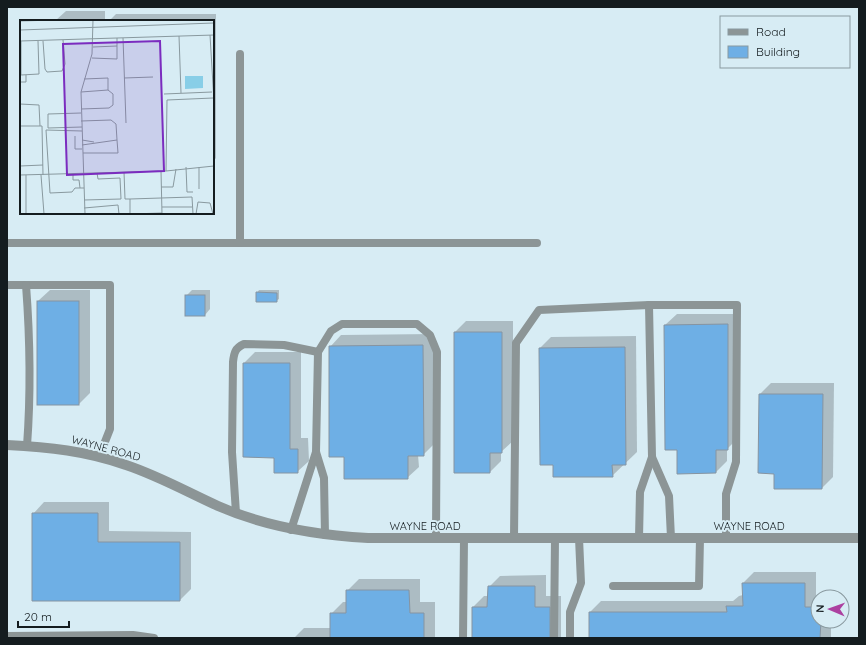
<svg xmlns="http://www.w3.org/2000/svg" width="866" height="645" font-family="Quicksand,sans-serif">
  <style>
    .shadow { fill: #0003 }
    .building { fill: #6eafe5; stroke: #8694a1 }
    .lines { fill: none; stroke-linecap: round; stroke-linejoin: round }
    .service { stroke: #8c9596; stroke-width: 8 }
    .minor { stroke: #8c9596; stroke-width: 10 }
    .labels { text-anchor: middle; stroke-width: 4; stroke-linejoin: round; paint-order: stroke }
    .street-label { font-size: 11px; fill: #141c1f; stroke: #d7ecf4 }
    .inset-road { fill: none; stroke: #89999f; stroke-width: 1 }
    .view { fill: #7b2cbf; fill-opacity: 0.15; stroke: #7b2cbf; stroke-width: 2 }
    .inset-edge { fill: none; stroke: #141c1f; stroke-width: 2 }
  </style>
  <rect width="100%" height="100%" fill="#d7ecf4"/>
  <g class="shadow">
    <polygon points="66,11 105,11 105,21 55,21"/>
    <polygon points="116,14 216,14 216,158 213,162 213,21 109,21"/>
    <polygon points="50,290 90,290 90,393 79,404 38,301"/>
    <polygon points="192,290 210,290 210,309 205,315 186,296"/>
    <polygon points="259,290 279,290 279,299 276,301 257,293"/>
    <polygon points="677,314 739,314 739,437 727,449 727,461 716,472 678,449 665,325"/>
    <polygon points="466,321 513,321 513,441 501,452 501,461 490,472 455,332"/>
    <polygon points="433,334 434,444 423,455 418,455 419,467 407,478 345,456 330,347 341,335"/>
    <polygon points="636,336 637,452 612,476 554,464 540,348 551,337"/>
    <polygon points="255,352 301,352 301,438 308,438 309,461 297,472 275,457 244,363"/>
    <polygon points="771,383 834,383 833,477 822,488 775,473 760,394"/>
    <polygon points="44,502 109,502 109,531 191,532 191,589 180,600 33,514"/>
    <polygon points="754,572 816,572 816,596 832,596 818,597 818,621 831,621 831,638 590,638 590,612 601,601 733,601 739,596 743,595 743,583"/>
    <polygon points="546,575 546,596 561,596 561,638 473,638 473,607 484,596 489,596 489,587 500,576"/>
    <polygon points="359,579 420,579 420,602 435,602 435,638 294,638 304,628 331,628 331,614 343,602 347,602 347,591"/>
  </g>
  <g class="building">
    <polygon points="256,292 277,293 277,302 256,302"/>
    <rect x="185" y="295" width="20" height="21"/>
    <rect x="37" y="301" width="42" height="104"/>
    <polygon points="728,324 728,450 716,450 716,473 677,474 677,450 665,450 664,325"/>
    <polygon points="454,332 502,332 502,453 490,453 490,473 454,473"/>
    <polygon points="423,345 424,456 408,456 408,479 344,479 344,457 329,457 329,346"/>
    <polygon points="625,347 626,465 612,465 613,477 553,477 553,465 540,465 539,348"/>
    <polygon points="243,363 290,363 290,449 298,449 298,473 274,473 274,458 243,457"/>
    <polygon points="759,394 823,394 822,489 774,489 774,474 758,473"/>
    <polygon points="32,513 98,513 98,542 180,542 180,601 32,601"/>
    <polygon points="742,583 805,583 805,607 818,607 818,621 821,621 820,638 589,638 589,612 727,612 726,606 743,606"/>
    <polygon points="488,586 535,586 535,607 550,607 550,638 472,638 472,607 487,607"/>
    <polygon points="346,590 409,590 410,613 424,613 424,638 330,638 330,613 346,613"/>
  </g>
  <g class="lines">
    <g class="service">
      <polyline points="7,243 537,243"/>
      <polyline points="240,243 240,54"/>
      <polyline points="7,285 110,285 110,429 99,457"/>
      <path d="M 26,285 C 30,338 31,392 27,446"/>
      <path d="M 236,513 L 232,452 L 233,362 C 234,353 235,348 244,344 L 284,345 L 318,352"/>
      <polyline points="291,530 316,452"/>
      <polyline points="325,535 324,478 316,452 318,352 331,331 342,324 417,324 430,335 437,352 436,538"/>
      <polyline points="514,538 516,343 539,310 649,305"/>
      <polyline points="639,538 640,492 652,457"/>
      <polyline points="671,538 669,496 652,457 649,305 737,305 736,462 726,494 726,538"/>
      <polyline points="613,586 699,586 700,538"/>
      <polyline points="7,636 133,635 154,638"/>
      <polyline points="463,638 464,538"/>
      <polyline points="554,638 555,538"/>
      <polyline points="570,638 570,612 581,583 579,538"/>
    </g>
    <path class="minor" d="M 7,445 C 48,447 87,451 126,465 C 159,476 187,492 218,506 C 266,527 316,535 368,538 L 859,538"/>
  </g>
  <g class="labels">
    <g class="street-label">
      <text transform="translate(106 448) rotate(15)" y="4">WAYNE ROAD</text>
      <text x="425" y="530">WAYNE ROAD</text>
      <text x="749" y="530">WAYNE ROAD</text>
    </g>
  </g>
  <g transform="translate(20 20)">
    <rect width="194" height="194" fill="#d7ecf4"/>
    <path d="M 165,56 L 183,56 L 183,68 L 165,69 Z" fill="#88cee7"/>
    <path class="inset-road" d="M 0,1 L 35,0M 0,10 L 194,3M 190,15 L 194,82M 159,16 L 161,73M 103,18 L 106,103M 0,21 L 194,15M 1,21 L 1,55 L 19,54 L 18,21M 23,21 L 25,49 L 27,52 L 42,51 L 45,44 L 43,20M 73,27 L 97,26M 72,38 L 97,39 L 97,18M 104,58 L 133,57M 64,59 L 88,58 L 88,70M 0,62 L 6,62 L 6,55M 61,72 L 88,70 L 93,74 L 93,85 L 89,88 L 61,89M 144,74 L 192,72M 0,84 L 19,85 L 20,106M 61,93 L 28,94 L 28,108 L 62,107M 61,101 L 91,100 L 96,104 L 97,120M 0,106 L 22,106 L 23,155M 62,111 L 26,110 L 30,173 L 52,172 L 55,168 L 64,168M 55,116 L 55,129 L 62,129M 62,120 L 74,122M 62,125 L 97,120 L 98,133 L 63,133M 0,146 L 23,145M 166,147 L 167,172 L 173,172M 179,147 L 179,169M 141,151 L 142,194M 146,151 L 147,80 L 193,78M 104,152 L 105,179 L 110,179M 53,154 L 53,160 L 59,160 L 60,168M 0,155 L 146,151 L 194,146M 6,155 L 6,194M 21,155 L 24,194M 141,167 L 153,167 L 156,149M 64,180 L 101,179 L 100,158 L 78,159 L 77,153M 142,187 L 172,187M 64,188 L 98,185 L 99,194M 65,194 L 61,72 L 72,34 L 73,0M 110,194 L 110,179 L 172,177 L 173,194M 111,194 L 142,193M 176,194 L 178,182 L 190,183 L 193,194"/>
    <path class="view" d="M 140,21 L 144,151 L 47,155 L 43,24 Z"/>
    <rect width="194" height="194" class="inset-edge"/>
  </g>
  <rect width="866" height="645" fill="none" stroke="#141c1f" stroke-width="16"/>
  <rect x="720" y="16" width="130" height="52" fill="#d7ecf4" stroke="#89999f"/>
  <rect x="728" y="29" width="20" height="6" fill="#8c9596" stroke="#89999f"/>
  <text x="756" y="36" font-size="12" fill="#141c1f">Road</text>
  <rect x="728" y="46" width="20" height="12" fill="#6eafe5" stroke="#89999f"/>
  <text x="756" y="56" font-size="12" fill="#141c1f">Building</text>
  <g transform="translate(830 609) rotate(272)"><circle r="19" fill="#d7ecf4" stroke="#89999f"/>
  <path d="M0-3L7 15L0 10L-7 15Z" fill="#ac40a0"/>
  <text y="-6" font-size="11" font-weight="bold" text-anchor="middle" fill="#141c1f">N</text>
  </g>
  <path d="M18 621v6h51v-6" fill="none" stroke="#141c1f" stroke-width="2"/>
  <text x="24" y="621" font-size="12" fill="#141c1f" stroke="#d7ecf4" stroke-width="3" paint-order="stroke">20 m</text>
</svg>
